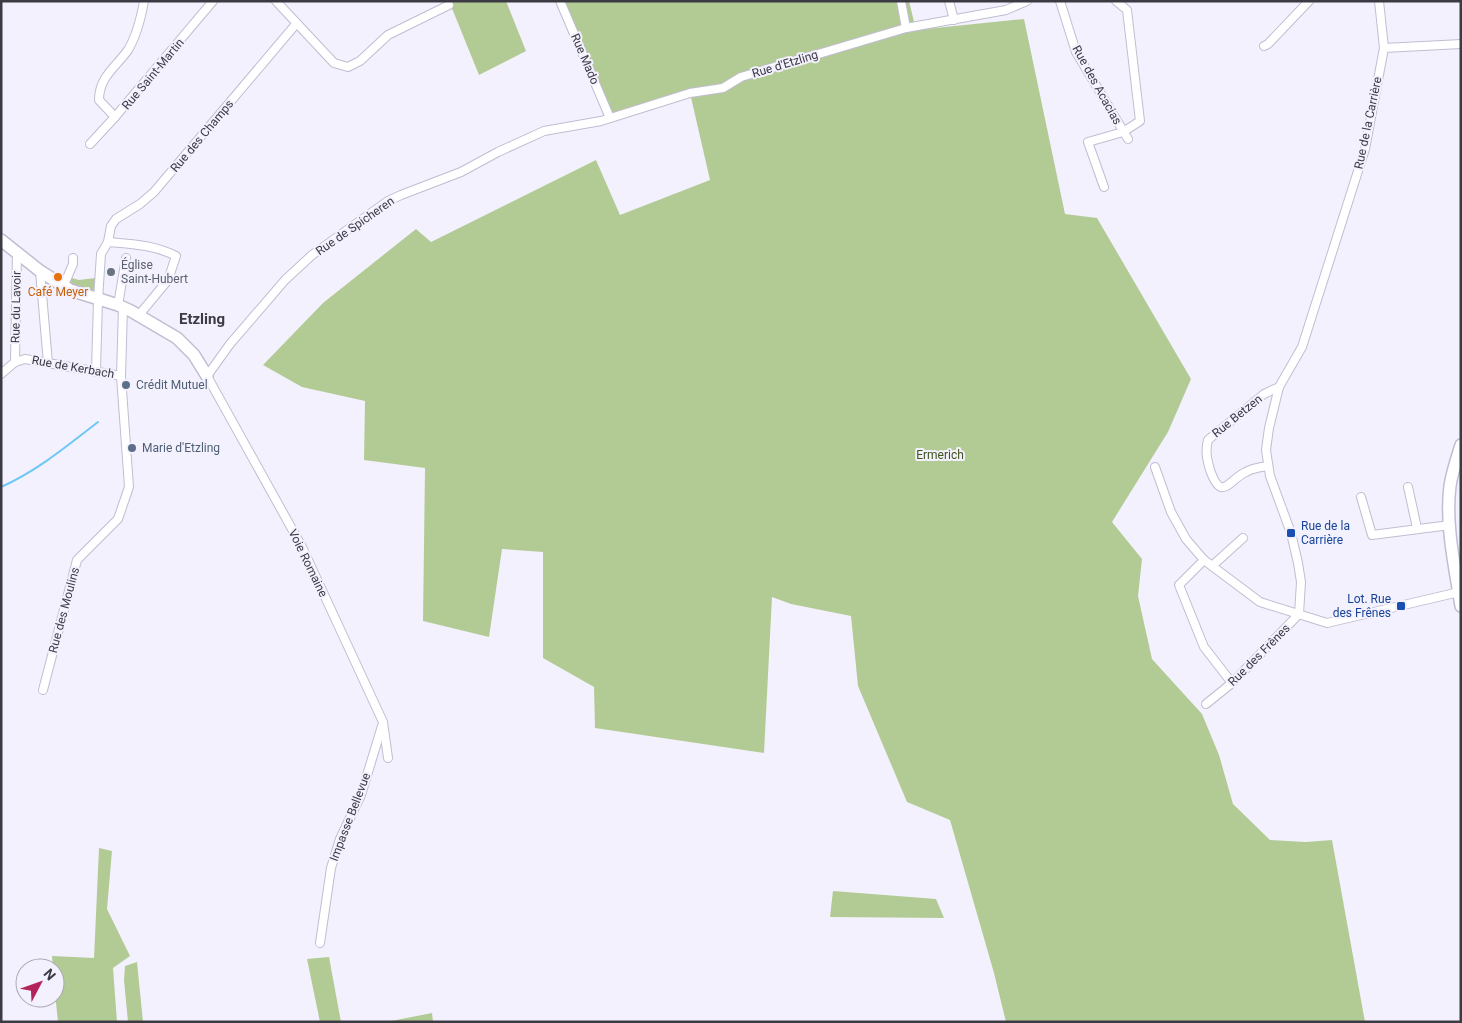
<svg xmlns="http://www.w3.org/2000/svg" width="1462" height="1023" font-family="Roboto,sans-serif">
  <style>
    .green { fill: #b2cb94 }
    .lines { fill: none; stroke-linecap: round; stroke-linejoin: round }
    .stream { stroke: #6dc8f6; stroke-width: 2 }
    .street-casing { stroke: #c1bdd2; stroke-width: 10 }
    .secondary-casing { stroke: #c1bdd2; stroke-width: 14 }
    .street { stroke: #fff; stroke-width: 8 }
    .secondary { stroke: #fff; stroke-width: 11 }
    .worship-dot { fill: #6b7280; stroke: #f4f1fe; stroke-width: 2 }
    .food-dot { fill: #e8710a; stroke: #f4f1fe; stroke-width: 2 }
    .service-dot { fill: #5c6f8a; stroke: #f4f1fe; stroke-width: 2 }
    .transit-dot { fill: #1a4fb4; stroke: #f4f1fe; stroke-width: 2 }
    .labels { text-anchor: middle; stroke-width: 4; stroke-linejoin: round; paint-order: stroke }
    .street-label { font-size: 12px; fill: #3c3a43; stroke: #f4f1fe }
    .worship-label { font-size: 12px; fill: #5b616d; stroke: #f4f1fe; text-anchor: start }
    .food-label { font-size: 12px; fill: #c56008; stroke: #f4f1fe }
    .service-label { font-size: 12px; fill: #4e5e75; stroke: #f4f1fe; text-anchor: start }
    .park-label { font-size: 12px; fill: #3d531c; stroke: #f4f1fe }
    .transit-label { font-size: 12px; fill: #164399; stroke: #f4f1fe; text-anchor: start }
    .quarter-label { font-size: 15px; font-weight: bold; fill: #3c3a43; stroke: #f4f1fe }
  </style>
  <rect width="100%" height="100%" fill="#f4f1fe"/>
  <g class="green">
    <polygon points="449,1 506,1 526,51 479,75"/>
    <polygon points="560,1 909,1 916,30 1024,19 1065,214 1097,218 1191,379 1168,432 1112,522 1142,559 1138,596 1152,659 1202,714 1219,755 1233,804 1270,840 1306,842 1332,840 1365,1022 1006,1022 994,973 950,820 907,802 858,686 851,616 791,604 772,597 764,753 595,728 594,687 543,658 543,552 502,549 489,637 423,621 425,468 364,460 365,401 302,387 263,365 323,303 416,229 431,242 596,160 620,215 710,180 690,93 610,118"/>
    <polygon points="72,278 79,280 95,278 95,293 70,284"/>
    <polygon points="99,848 112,851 107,909 130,956 113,968 117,1022 58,1022 55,993 55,968 53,968 52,956 94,958"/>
    <polygon points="833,891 936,899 944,918 830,917"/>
    <polygon points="329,957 341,1022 320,1022 307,959"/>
    <polygon points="137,962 143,1022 128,1022 124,980 125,966"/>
    <polygon points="432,1013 433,1022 386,1022"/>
  </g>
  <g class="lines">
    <path class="stream" d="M 1,487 C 37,471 67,446 98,422"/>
    <defs>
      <g id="street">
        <polyline points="276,1 334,63 348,67 360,61 388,35 449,5"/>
        <polyline points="560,1 610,118"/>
        <polyline points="901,1 906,28"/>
        <polyline points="949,1 954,20"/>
        <polyline points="1060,1 1076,52 1128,139"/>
        <polyline points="1379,1 1384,48"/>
        <polyline points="1264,46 1268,44 1309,1"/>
        <path d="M 115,117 L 99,100 C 99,77 116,67 128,50 C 137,35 141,18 144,1"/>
        <polyline points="90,144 115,117 213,1"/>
        <polyline points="1104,187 1088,142 1123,132 1140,121 1127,10 1116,1"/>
        <path d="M 108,242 C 132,244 155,245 176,256 L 168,280 L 139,315"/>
        <polyline points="40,271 48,363"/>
        <polyline points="64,285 73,264 73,258"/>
        <polyline points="118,305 126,258"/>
        <polyline points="15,362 17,252"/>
        <polyline points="96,370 98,300 101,254 108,242 111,226 116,219 140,204 154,192 296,24"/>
        <polyline points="1,374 15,362 25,359 121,376"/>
        <path d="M 1268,466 C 1261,467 1252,468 1246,472 C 1228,480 1222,503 1210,470 C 1207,459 1205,451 1208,440 L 1264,394 L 1279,387"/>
        <polyline points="1155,467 1171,512 1186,539 1204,560 1260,602 1327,623 1459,592"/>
        <polyline points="1408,487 1417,528"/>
        <polyline points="1361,497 1372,535 1450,525"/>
        <polyline points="1204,560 1179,585 1204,647 1232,683"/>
        <polyline points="1212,566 1243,538"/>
        <polyline points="1299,614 1301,582 1298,563 1291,533 1270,476 1266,450 1269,428 1279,387 1302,347 1365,149 1384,48 1461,44"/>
        <polyline points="43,690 77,560 118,519 129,487 121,376 123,307"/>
        <polyline points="1206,704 1232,683 1299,614"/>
        <polyline points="388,758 383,722 302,547 207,376 230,344 285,280 312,255 388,201 401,195 461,172 498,152 544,131 601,121 690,93 723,88 741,77 906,28 1006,10 1027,1"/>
        <polyline points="320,943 331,868 340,839 361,795 382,726"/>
      </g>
      <g id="secondary">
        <polyline points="1,240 40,271 70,290 118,305 131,311 177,338 194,355 207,376"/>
        <path d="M 1461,445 C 1457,458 1452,472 1450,486 C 1445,524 1455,568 1461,606"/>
      </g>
    </defs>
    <use href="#street" class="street-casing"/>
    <use href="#secondary" class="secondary-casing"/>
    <use href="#street" class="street"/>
    <use href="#secondary" class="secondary"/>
  </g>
  <circle class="worship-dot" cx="111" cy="272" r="5"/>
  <circle class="food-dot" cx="58" cy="277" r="5"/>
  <g class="service-dot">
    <circle cx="126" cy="385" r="5"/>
    <circle cx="132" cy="448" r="5"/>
  </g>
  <g class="transit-dot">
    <rect x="1286" y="528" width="10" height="10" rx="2.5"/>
    <rect x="1396" y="601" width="10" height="10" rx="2.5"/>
  </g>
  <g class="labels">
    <g class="street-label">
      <text transform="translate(585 59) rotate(67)" y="4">Rue Mado</text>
      <text transform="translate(785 64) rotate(-17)" y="4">Rue d'Etzling</text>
      <text transform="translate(153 74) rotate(-50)" y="4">Rue Saint-Martin</text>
      <text transform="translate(1097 85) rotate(61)" y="4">Rue des Acacias</text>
      <text transform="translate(1368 123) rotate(-78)" y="4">Rue de la Carrière</text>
      <text transform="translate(202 136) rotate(-50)" y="4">Rue des Champs</text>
      <text transform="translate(355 226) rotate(-35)" y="4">Rue de Spicheren</text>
      <text transform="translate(16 307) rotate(-89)" y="4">Rue du Lavoir</text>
      <text transform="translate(73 367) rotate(10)" y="4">Rue de Kerbach</text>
      <text transform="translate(1237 416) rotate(-39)" y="4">Rue Betzen</text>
      <text transform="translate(308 563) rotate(64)" y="4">Voie Romaine</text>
      <text transform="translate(64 610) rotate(-75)" y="4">Rue des Moulins</text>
      <text transform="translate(1259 655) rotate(-45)" y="4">Rue des Frênes</text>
      <text transform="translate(350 817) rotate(-69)" y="4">Impasse Bellevue</text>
    </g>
    <g class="worship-label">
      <text x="121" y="269">Église<tspan x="121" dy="14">Saint-Hubert</tspan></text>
    </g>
    <g class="food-label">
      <text x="58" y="296">Café Meyer</text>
    </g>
    <g class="service-label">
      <text x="136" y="389">Crédit Mutuel</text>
      <text x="142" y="452">Marie d'Etzling</text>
    </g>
    <g class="park-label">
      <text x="940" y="459">Ermerich</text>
    </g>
    <g class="transit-label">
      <text x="1301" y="530">Rue de la<tspan x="1301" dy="14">Carrière</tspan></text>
      <text x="1391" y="603" text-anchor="end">Lot. Rue<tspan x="1391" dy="14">des Frênes</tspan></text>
    </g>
    <g class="quarter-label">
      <text x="202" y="324">Etzling</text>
    </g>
  </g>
  <rect width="1462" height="1023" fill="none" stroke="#3c3a43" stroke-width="5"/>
  <g transform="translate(40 983) rotate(49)"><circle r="24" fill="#f4f1fe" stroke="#aaa8b3"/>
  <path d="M0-4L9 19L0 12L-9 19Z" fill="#b2245a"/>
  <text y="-8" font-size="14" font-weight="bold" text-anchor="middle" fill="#3c3a43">N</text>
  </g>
</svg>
